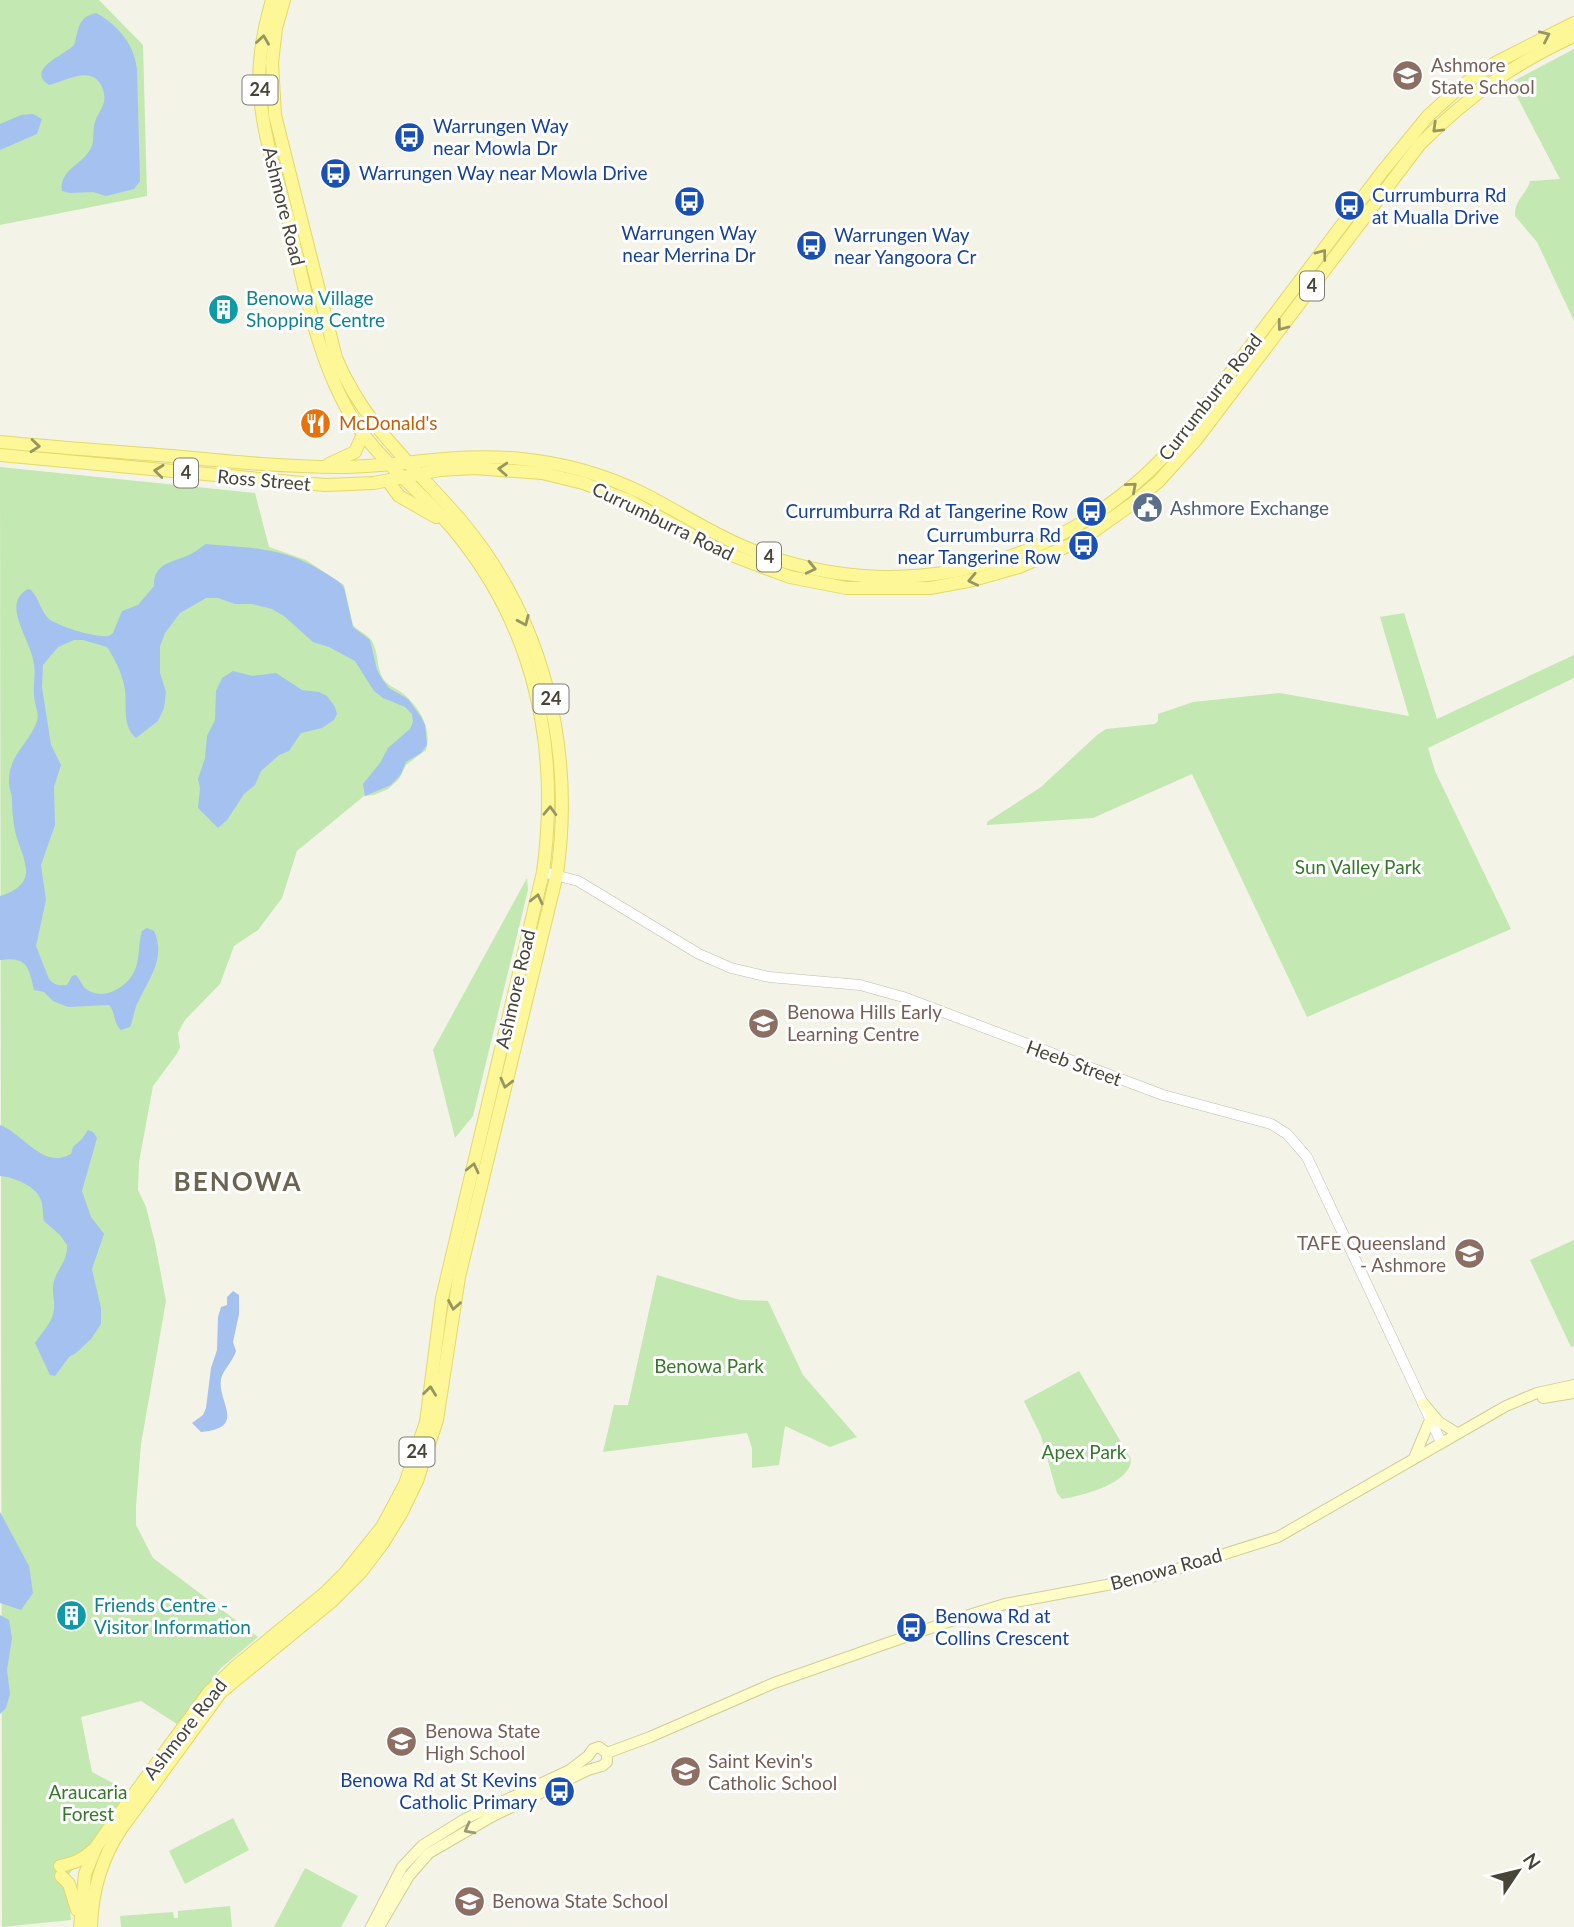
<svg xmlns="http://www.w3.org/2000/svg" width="1574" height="1927" font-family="Lato,sans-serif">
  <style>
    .green { fill: #c3e8b1 }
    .water { fill: #a5c1f0 }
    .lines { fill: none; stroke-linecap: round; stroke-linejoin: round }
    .tertiary-casing { stroke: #bfbdab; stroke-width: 11 }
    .secondary-casing { stroke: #d0ce96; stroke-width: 12 }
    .primary-casing { stroke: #e3d967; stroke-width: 14 }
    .tertiary { stroke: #fff; stroke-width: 10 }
    .secondary { stroke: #fefdc8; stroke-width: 10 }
    .primary { stroke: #fdf798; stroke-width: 12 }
    .oneway { stroke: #999563 }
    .oneway2 { stroke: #999878 }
    .labels { text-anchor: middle; stroke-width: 6; stroke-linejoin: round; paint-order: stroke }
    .shield { fill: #fff; stroke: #7e7d73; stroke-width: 2 }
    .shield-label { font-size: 18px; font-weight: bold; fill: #474537 }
    .education-label { font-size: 19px; fill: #785e54; stroke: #fff; text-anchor: start }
    .transit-label { font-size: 19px; fill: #164399; stroke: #fff; text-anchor: start }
    .street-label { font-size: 19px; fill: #474537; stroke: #fff }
    .culture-label { font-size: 19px; fill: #0d838f; stroke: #fff; text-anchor: start }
    .food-label { font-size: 19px; fill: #c56008; stroke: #fff; text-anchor: start }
    .service-label { font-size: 19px; fill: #4e5e75; stroke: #fff; text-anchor: start }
    .park-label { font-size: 19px; fill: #36792a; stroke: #fff }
    .district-label { font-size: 26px; font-weight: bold; letter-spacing: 2px; fill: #6a654e; stroke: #fff }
  </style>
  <rect width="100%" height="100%" fill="#f4f3e8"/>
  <g class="green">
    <polygon points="0,0 99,0 143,45 147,196 0,225"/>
    <path d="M 1574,49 L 1574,321 L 1537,242 L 1515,216 C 1514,200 1527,194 1530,181 L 1560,179 L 1510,83 Z"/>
    <path d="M 0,467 L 255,493 L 269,547 L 306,560 L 344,585 L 353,625 C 359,632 369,634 373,643 C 379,655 376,668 384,680 C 391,688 399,689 406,696 C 421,710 432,730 426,750 L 406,765 L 399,779 L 388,789 L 374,795 L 364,796 L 297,851 L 282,898 L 258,930 L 234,946 L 220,984 L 185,1020 L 178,1033 L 180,1048 L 176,1055 L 153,1086 L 139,1162 L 138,1190 L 146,1207 L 155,1243 L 166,1301 L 141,1444 L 136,1506 L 136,1525 L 153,1558 L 258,1637 L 221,1668 L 177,1724 L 141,1701 L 81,1717 L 92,1772 L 124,1789 L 126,1797 L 85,1854 L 81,1852 L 77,1864 L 67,1877 L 71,1920 L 2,1927 Z"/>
    <polygon points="1404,613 1437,719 1574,655 1574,678 1428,748 1435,771 1511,929 1307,1017 1192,774 1093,818 987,825 987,822 1041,787 1097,735 1106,729 1155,724 1158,721 1158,714 1193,702 1280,693 1409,716 1380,617"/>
    <polygon points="527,878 528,890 473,1116 455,1138 433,1050"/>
    <polygon points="1574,1240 1574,1346 1571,1347 1530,1260"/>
    <polygon points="657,1275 740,1300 768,1301 803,1375 857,1437 830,1447 785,1426 779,1465 752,1468 752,1448 747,1433 603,1452 614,1405 628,1405"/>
    <path d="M 1079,1371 L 1131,1459 C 1132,1483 1082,1496 1062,1499 L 1057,1493 L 1041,1436 L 1024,1401 Z"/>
    <polygon points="233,1818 249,1850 185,1884 169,1851"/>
    <polygon points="305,1868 358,1896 341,1927 274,1927"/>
    <polygon points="230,1906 232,1927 121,1927 120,1916 173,1912 174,1918 178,1918 178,1911"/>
  </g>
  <g class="water">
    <path d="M 96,13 C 118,25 134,44 137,69 L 140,181 L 134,189 L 106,196 L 93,192 L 70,193 L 62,191 C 59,169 83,165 91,148 C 95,140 92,131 95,122 C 97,115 102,110 104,102 C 105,97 104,92 102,87 C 92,64 66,81 49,85 C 25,69 65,55 74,45 C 79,30 77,17 96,13 Z"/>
    <polygon points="33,114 42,119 37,134 0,150 0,124 21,115"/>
    <path d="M 206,544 C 258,549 282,546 327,574 C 334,579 340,581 344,588 L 353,627 L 370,640 L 377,670 L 382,679 L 389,688 L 408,699 L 421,717 L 425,725 L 427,745 L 421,753 L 406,762 L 401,774 L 391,785 L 365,796 L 363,784 L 380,763 L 388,748 L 410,729 L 413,722 L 412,714 L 405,707 L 383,698 L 374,691 L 355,661 L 329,647 L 313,642 L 284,616 L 272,609 L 252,604 L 235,604 L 218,598 L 206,598 L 180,613 L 165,633 L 160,646 L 160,673 L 166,692 L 164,708 L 158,721 L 136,738 C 122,726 127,706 125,690 C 123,675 115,659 107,647 L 83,640 L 74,640 L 58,647 L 43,665 L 42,687 L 51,745 L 61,765 L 54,787 L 55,825 L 41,865 L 46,900 L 36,946 L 49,979 C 54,985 60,986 67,985 L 72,976 L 76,975 C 79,978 82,985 85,988 C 102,1003 128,987 135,970 C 140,958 138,944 142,931 L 147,928 L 154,931 C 166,957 150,977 139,1000 C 134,1008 134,1018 130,1027 L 121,1030 C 113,1023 116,1013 109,1005 L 68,1007 L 53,1001 L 44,992 L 34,990 C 29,967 27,956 0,960 L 0,896 C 43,883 21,857 15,831 C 13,819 12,810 12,799 C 12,794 9,789 9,783 C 8,754 29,745 37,721 C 39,713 36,710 35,701 C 32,689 36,676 34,664 C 31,639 0,604 28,589 L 31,590 C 39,598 41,612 49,619 C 60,627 96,638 109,636 L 113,633 L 122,611 L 138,605 L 154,586 C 153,562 175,562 191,554 C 197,551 201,547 206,544 Z"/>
    <polygon points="233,671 252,676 276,673 302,690 319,692 327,696 335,707 337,714 334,720 322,728 301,733 289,751 279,755 261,771 255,785 244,794 227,820 218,828 198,808 200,788 198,779 205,758 207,736 215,720 216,691 222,678"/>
    <path d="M 0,1125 C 24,1134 43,1170 71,1154 L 73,1147 L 82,1139 L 88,1130 L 93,1132 L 97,1138 L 82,1191 L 91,1217 L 104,1234 L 92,1269 L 101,1308 L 101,1324 L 91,1339 L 76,1353 L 69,1357 L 55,1376 L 50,1375 L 35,1343 C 42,1332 53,1322 54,1309 C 55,1299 51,1291 54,1281 C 58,1268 68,1260 67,1245 L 60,1235 L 44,1221 C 42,1214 44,1205 40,1198 C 34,1185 13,1177 0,1176 Z"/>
    <path d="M 233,1291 L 239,1295 L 239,1314 L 233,1342 L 236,1351 C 233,1361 223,1370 221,1379 C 217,1402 248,1428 201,1432 L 192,1423 L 203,1415 L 206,1408 L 211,1368 L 217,1350 L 218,1317 L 221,1307 L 227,1305 L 227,1297 Z"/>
    <polygon points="0,1512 29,1566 33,1593 21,1610 0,1603"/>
    <polygon points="0,1615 9,1620 12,1638 7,1670 10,1694 6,1708 0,1714"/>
  </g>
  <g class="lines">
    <defs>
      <polyline id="tertiary" points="543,872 578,881 699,954 731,968 769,977 860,985 903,997 1163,1095 1271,1124 1287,1134 1307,1157 1441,1442"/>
      <g id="secondary">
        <polyline points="1543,1398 1574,1393"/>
        <polyline points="1423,1403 1439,1422 1457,1433"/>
        <polyline points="1414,1458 1430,1420"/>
        <polyline points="607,1753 650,1737 774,1683 959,1618 1005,1604 1155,1576 1278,1537 1506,1406 1537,1393 1574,1385"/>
        <polyline points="371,1927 402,1867 423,1845 465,1819 570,1770 588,1756 593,1749 599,1747 607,1753"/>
        <polyline points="379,1927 409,1876 429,1853 493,1816 588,1770 602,1766 607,1762 607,1753"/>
      </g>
      <g id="primary">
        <path d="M 0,442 C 61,448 121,452 182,457 C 234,462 287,467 339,467 C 401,467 460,452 521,459 C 563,463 605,475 642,493 C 676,510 707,531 742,546 C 902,615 1076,565 1185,433 L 1382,172 L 1428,116 L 1460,87 L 1495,63 L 1574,23"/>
        <path d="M 0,455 L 325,485 L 374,483 L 440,470 L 474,468 L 542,473 L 583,483 L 628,500 L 721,551 L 768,569 L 790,577 L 846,588 L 930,588 L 973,580 L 1019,567 L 1070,545 L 1094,531 L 1132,504 L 1158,482 L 1196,440 L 1420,144 C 1469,96 1511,65 1574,36"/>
        <polyline points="329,464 355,452 363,434"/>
        <polyline points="388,481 399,496 436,517"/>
        <path d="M 60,1866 C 74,1863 83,1860 93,1850"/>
        <polyline points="61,1876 69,1884 77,1910"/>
        <path d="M 80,1927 L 85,1874 L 96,1847 L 115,1820 L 209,1692 L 234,1668 L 325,1593 L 345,1573 L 382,1527 L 405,1484 L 426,1422 L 442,1298 L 543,872 C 560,747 535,627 453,529 C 422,492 383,464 356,424 C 317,363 305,288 288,218 C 277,178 263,136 260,94 C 257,62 263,31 272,0"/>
        <path d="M 91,1927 C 92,1891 101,1859 121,1829 L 221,1692 L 332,1601 L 361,1572 L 383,1543 L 402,1512 L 417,1481 L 437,1420 L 459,1277 L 557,874 C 575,746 543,616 458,517 C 411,463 365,426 336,358 L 275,115 L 272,63 L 276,28 L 284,0"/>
      </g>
    </defs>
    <use href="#tertiary" class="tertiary-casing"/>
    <use href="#secondary" class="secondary-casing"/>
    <use href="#primary" class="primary-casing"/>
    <use href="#tertiary" class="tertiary"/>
    <use href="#secondary" class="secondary"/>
    <use href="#primary" class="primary"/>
  </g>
  <defs><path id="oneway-chevron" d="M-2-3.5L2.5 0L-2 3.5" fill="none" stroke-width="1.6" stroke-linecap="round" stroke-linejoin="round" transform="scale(1.75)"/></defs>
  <g class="oneway">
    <use href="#oneway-chevron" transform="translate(1545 36) rotate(-25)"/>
    <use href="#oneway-chevron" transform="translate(263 40) rotate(-82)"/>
    <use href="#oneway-chevron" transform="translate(1437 128) rotate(136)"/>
    <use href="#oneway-chevron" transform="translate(1322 254) rotate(-53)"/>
    <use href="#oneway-chevron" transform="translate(1282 326) rotate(127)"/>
    <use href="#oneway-chevron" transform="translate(35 446) rotate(5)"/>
    <use href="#oneway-chevron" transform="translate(503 469) rotate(-177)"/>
    <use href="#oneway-chevron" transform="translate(159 471) rotate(-174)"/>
    <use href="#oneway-chevron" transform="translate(1132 487) rotate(-41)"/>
    <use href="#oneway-chevron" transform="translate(811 568) rotate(13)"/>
    <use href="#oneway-chevron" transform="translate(973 580) rotate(168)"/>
    <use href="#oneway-chevron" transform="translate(524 621) rotate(66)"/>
    <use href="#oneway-chevron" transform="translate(550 811) rotate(-88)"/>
    <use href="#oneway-chevron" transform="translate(537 899) rotate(-77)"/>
    <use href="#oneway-chevron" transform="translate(506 1083) rotate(104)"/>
    <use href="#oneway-chevron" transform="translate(473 1168) rotate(-77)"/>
    <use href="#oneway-chevron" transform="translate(454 1305) rotate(100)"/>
    <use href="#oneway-chevron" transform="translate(430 1391) rotate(-83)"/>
  </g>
  <use class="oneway2" href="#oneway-chevron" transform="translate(469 1829) rotate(152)"/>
  <defs>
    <symbol id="school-disc" viewBox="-11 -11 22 22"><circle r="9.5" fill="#8d6e63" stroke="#fff"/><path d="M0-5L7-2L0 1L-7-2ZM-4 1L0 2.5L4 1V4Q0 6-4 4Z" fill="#fff"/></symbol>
    <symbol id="bus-disc" viewBox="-11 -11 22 22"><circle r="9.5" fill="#1a4fb4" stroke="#fff"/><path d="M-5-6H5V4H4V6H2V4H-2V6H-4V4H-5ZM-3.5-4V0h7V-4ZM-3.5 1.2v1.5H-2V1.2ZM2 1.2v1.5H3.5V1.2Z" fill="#fff"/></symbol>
    <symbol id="building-disc" viewBox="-11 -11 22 22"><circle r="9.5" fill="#0f9aa8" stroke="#fff"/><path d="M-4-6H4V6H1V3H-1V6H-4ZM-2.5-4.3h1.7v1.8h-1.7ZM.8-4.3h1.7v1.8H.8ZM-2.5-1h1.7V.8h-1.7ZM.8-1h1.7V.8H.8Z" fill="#fff"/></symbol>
    <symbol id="restaurant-disc" viewBox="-11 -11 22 22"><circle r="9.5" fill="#e8710a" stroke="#fff"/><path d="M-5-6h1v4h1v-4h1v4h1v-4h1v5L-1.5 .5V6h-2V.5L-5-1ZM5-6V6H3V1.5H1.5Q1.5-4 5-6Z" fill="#fff"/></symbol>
    <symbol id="civic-disc" viewBox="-11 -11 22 22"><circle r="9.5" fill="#5c6f8a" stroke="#fff"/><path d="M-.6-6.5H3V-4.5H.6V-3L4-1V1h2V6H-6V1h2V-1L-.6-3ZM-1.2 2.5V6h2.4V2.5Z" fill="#fff"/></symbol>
    <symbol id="university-disc" viewBox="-11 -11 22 22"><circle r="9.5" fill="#8d6e63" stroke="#fff"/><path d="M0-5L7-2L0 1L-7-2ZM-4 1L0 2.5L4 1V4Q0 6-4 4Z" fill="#fff"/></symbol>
  </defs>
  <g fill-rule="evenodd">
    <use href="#school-disc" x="1390" y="58" width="35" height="35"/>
    <use href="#bus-disc" x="392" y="120" width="35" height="35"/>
    <use href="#bus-disc" x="318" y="156" width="35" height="35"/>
    <use href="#bus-disc" x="672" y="184" width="35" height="35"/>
    <use href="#bus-disc" x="1332" y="188" width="35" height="35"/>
    <use href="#bus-disc" x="794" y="228" width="35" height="35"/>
    <use href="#building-disc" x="206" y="292" width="35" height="35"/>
    <use href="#restaurant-disc" x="298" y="406" width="35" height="35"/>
    <use href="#civic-disc" x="1130" y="490" width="35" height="35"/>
    <use href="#bus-disc" x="1074" y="494" width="35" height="35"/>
    <use href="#bus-disc" x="1066" y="528" width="35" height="35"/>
    <use href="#school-disc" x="746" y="1006" width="35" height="35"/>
    <use href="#university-disc" x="1452" y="1236" width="35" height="35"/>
    <use href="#building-disc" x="54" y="1598" width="35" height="35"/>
    <use href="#bus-disc" x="894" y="1610" width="35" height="35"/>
    <use href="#school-disc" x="384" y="1724" width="35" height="35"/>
    <use href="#school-disc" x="668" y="1754" width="35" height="35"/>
    <use href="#bus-disc" x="542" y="1774" width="35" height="35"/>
    <use href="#school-disc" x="452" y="1884" width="35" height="35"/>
  </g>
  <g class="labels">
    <g class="shield">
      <rect x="242.5" y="75.5" width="35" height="29" rx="5"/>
      <rect x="1300" y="271.5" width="24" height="29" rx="5"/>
      <rect x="174" y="458.5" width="24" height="29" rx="5"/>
      <rect x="757" y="542.5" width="24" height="29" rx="5"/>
      <rect x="533.5" y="684.5" width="35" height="29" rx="5"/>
      <rect x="399.5" y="1437.5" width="35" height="29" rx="5"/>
    </g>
    <g class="shield-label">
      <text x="260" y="96">24</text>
      <text x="1312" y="292">4</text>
      <text x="186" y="479">4</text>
      <text x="769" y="563">4</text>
      <text x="551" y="705">24</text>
      <text x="417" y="1458">24</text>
    </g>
    <g class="education-label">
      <text x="1431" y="72">Ashmore<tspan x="1431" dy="22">State School</tspan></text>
      <text x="787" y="1019">Benowa Hills Early<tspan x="787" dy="22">Learning Centre</tspan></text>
      <text x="1446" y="1250" text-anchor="end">TAFE Queensland<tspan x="1446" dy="22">- Ashmore</tspan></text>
      <text x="425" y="1738">Benowa State<tspan x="425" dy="22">High School</tspan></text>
      <text x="708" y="1768">Saint Kevin's<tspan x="708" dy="22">Catholic School</tspan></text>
      <text x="492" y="1908">Benowa State School</text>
    </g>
    <g class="transit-label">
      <text x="433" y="133">Warrungen Way<tspan x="433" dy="22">near Mowla Dr</tspan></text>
      <text x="359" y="180">Warrungen Way near Mowla Drive</text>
      <text x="1372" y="202">Currumburra Rd<tspan x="1372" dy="22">at Mualla Drive</tspan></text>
      <text x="689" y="240" text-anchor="middle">Warrungen Way<tspan x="689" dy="22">near Merrina Dr</tspan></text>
      <text x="834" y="242">Warrungen Way<tspan x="834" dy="22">near Yangoora Cr</tspan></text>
      <text x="1068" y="518" text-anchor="end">Currumburra Rd at Tangerine Row</text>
      <text x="1061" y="542" text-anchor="end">Currumburra Rd<tspan x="1061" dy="22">near Tangerine Row</tspan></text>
      <text x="935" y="1623">Benowa Rd at<tspan x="935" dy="22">Collins Crescent</tspan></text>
      <text x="537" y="1787" text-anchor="end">Benowa Rd at St Kevins<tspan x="537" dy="22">Catholic Primary</tspan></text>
    </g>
    <g class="street-label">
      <text transform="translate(284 206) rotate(76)" y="7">Ashmore Road</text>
      <text transform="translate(1210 397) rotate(-52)" y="7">Currumburra Road</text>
      <text transform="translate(264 480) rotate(5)" y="7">Ross Street</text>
      <text transform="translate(663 521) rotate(26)" y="7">Currumburra Road</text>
      <text transform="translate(515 989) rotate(-77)" y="7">Ashmore Road</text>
      <text transform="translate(1074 1063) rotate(20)" y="7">Heeb Street</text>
      <text transform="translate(1166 1569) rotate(-15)" y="7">Benowa Road</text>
      <text transform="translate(185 1729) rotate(-52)" y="7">Ashmore Road</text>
    </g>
    <g class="culture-label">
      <text x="246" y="305">Benowa Village<tspan x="246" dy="22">Shopping Centre</tspan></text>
      <text x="94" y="1612">Friends Centre -<tspan x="94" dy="22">Visitor Information</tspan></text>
    </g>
    <g class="food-label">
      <text x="339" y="430">McDonald's</text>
    </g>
    <g class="service-label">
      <text x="1170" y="515">Ashmore Exchange</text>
    </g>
    <g class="park-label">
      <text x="1358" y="874">Sun Valley Park</text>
      <text x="709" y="1373">Benowa Park</text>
      <text x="1084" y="1459">Apex Park</text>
      <text x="88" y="1799">Araucaria<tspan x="88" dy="22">Forest</tspan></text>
    </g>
    <g class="district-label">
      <text x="238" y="1191">BENOWA</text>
    </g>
  </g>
  <g transform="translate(1518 1871) rotate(55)" stroke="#ffffff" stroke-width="5" paint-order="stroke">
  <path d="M0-5L12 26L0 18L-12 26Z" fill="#474537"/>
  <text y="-10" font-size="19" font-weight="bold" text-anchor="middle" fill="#474537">N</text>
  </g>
</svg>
